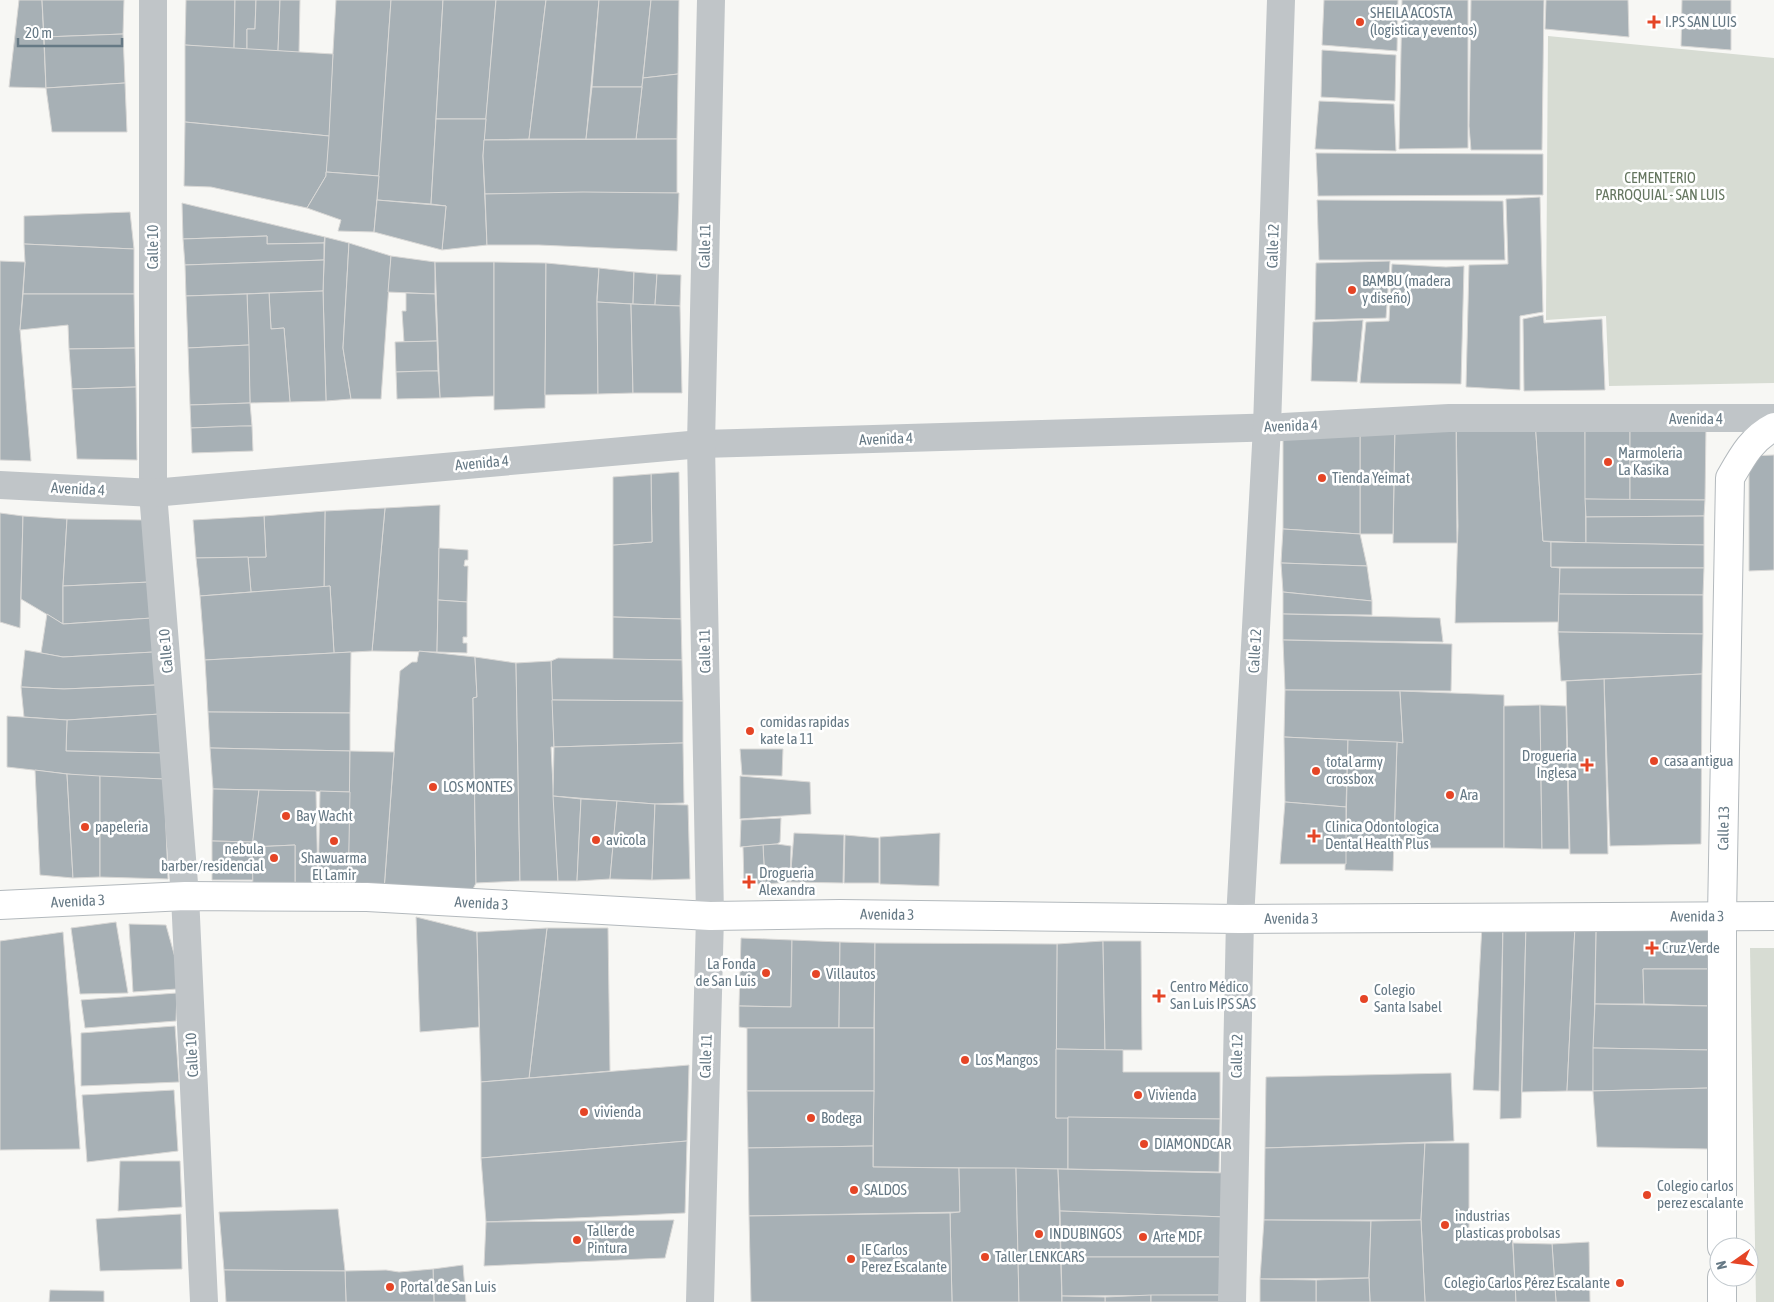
<svg xmlns="http://www.w3.org/2000/svg" width="1774" height="1302" font-family="'Asap Condensed',sans-serif">
  <style>
    .green { fill: #d7dcd3 }
    .building { fill: #a7b0b5; stroke: #d9d8d6 }
    .lines { fill: none; stroke-linecap: round; stroke-linejoin: round }
    .secondary-casing { stroke: #b3b9bd; stroke-width: 30 }
    .street { stroke: #c0c5c8; stroke-width: 28 }
    .secondary { stroke: #fff; stroke-width: 28 }
    .poi-dot { fill: #e54526; stroke: #fff; stroke-width: 2 }
    .labels { text-anchor: middle; stroke-width: 5; stroke-linejoin: round; paint-order: stroke }
    .poi-label { font-size: 15px; fill: #667985; stroke: #fff; text-anchor: start }
    .park-label { font-size: 15px; fill: #667761; stroke: #fff }
    .street-label { font-size: 15px; fill: #667985; stroke: #fff }
  </style>
  <rect width="100%" height="100%" fill="#f7f7f4"/>
  <g class="green">
    <polygon points="1548,36 1774,58 1774,383 1609,386 1606,316 1546,320"/>
    <polygon points="1750,948 1774,948 1774,1302 1756,1302"/>
  </g>
  <g class="building">
    <polygon points="19,0 42,0 46,88 9,87"/>
    <polygon points="42,0 124,0 123,34 44,37"/>
    <polygon points="186,0 235,0 234,49 185,45"/>
    <polygon points="235,0 256,0 255,29 247,29 247,50 234,49"/>
    <polygon points="256,0 280,0 278,51 247,50 247,29 255,29"/>
    <polygon points="280,0 300,0 299,53 278,51"/>
    <polygon points="336,0 391,0 379,176 326,172"/>
    <polygon points="391,0 443,0 431,204 377,200"/>
    <polygon points="443,0 496,0 486,119 436,119"/>
    <polygon points="496,0 546,0 529,139 484,140"/>
    <polygon points="546,0 599,0 586,139 529,139"/>
    <polygon points="599,0 651,0 642,87 592,87"/>
    <polygon points="651,0 679,0 678,74 643,78"/>
    <polygon points="1324,0 1398,0 1397,51 1322,45"/>
    <polygon points="1402,0 1468,0 1468,148 1399,149"/>
    <polygon points="1471,0 1544,0 1542,150 1471,150 1469,126"/>
    <polygon points="1546,0 1628,0 1629,37 1545,29"/>
    <polygon points="1682,0 1731,0 1731,50 1681,46"/>
    <polygon points="123,34 125,83 46,88 44,37"/>
    <polygon points="185,45 333,54 329,136 185,122"/>
    <polygon points="1322,50 1396,55 1395,101 1321,97"/>
    <polygon points="678,74 677,139 636,139 643,78"/>
    <polygon points="125,83 127,132 52,132 46,88"/>
    <polygon points="592,87 642,87 636,139 586,139"/>
    <polygon points="1319,101 1394,104 1396,151 1315,149"/>
    <polygon points="436,119 486,119 483,156 487,245 442,250 446,206 431,204"/>
    <polygon points="185,122 329,136 326,176 307,208 211,187 184,186"/>
    <polygon points="677,139 677,193 485,194 483,156 484,140"/>
    <polygon points="1316,153 1543,154 1543,195 1318,196"/>
    <polygon points="326,172 379,176 374,232 338,231 341,220 307,208 326,176"/>
    <polygon points="583,192 679,193 677,251 539,245 487,245 485,194"/>
    <polygon points="1540,197 1543,312 1520,316 1520,390 1466,387 1469,265 1508,264 1506,199"/>
    <polygon points="377,200 446,206 442,250 374,232"/>
    <polygon points="1317,200 1503,201 1505,260 1319,260"/>
    <polygon points="182,203 325,237 324,243 267,244 267,236 183,239"/>
    <polygon points="130,212 134,249 24,244 24,216"/>
    <polygon points="267,236 267,244 324,243 324,260 185,265 183,239"/>
    <polygon points="325,237 349,243 343,348 351,399 326,401 323,291"/>
    <polygon points="349,243 391,256 381,399 351,399 343,348"/>
    <polygon points="24,244 134,249 134,294 23,294 25,262"/>
    <polygon points="391,256 435,262 435,294 388,292"/>
    <polygon points="324,260 323,291 186,296 185,265"/>
    <polygon points="0,261 25,262 20,330 31,461 0,460"/>
    <polygon points="1390,261 1386,318 1315,320 1316,263"/>
    <polygon points="435,262 494,262 494,396 440,398"/>
    <polygon points="494,262 546,263 545,408 494,410"/>
    <polygon points="546,263 599,268 597,297 598,394 545,395"/>
    <polygon points="1392,264 1446,267 1464,266 1461,384 1360,383 1366,322 1389,321"/>
    <polygon points="599,268 634,272 633,304 597,302"/>
    <polygon points="634,272 657,274 655,305 633,304"/>
    <polygon points="657,274 681,275 680,306 655,305"/>
    <polygon points="323,291 326,401 290,402 284,328 271,329 269,293"/>
    <polygon points="269,293 271,329 284,328 290,402 250,403 247,294"/>
    <polygon points="406,293 435,294 437,341 404,342 402,311 406,311"/>
    <polygon points="23,294 134,294 135,348 69,349 68,325 20,330"/>
    <polygon points="247,294 249,345 188,348 186,296"/>
    <polygon points="597,302 631,304 633,393 598,394"/>
    <polygon points="631,304 680,306 682,393 633,393"/>
    <polygon points="1543,315 1544,323 1602,319 1605,390 1524,391 1523,319"/>
    <polygon points="1363,320 1357,382 1311,381 1313,322"/>
    <polygon points="437,341 438,371 396,372 395,342"/>
    <polygon points="249,345 250,403 190,405 188,348"/>
    <polygon points="135,348 136,387 72,389 69,349"/>
    <polygon points="424,371 438,371 440,398 397,399 396,372"/>
    <polygon points="136,387 137,460 77,459 72,389"/>
    <polygon points="250,403 252,426 191,428 190,405"/>
    <polygon points="1456,418 1535,419 1543,541 1551,542 1551,567 1560,568 1559,622 1455,623 1458,526"/>
    <polygon points="1456,418 1457,543 1393,543 1395,421"/>
    <polygon points="1535,419 1585,423 1586,543 1543,541"/>
    <polygon points="1395,421 1393,534 1360,534 1360,425"/>
    <polygon points="1585,423 1630,424 1630,500 1585,499"/>
    <polygon points="1630,424 1706,425 1705,500 1630,500"/>
    <polygon points="1360,425 1360,534 1283,529 1283,427"/>
    <polygon points="239,426 252,426 253,451 192,453 191,428"/>
    <polygon points="1774,455 1774,570 1749,571 1749,456"/>
    <polygon points="679,472 681,619 613,617 613,545 652,542 651,474"/>
    <polygon points="651,474 652,542 613,545 613,477"/>
    <polygon points="1585,499 1705,500 1704,516 1586,517"/>
    <polygon points="440,505 437,652 372,651 385,508"/>
    <polygon points="385,508 372,651 334,653 330,586 324,587 325,511"/>
    <polygon points="325,511 324,587 251,592 248,557 266,557 264,516"/>
    <polygon points="0,513 23,516 20,628 0,622"/>
    <polygon points="23,516 67,519 63,586 63,624 21,599"/>
    <polygon points="264,516 266,557 196,558 193,520"/>
    <polygon points="1704,516 1704,545 1586,543 1586,517"/>
    <polygon points="67,519 143,520 150,582 63,586"/>
    <polygon points="1283,529 1360,534 1367,566 1281,563"/>
    <polygon points="1551,542 1704,545 1704,568 1551,567"/>
    <polygon points="439,548 468,550 468,560 465,560 464,566 468,566 467,602 438,600"/>
    <polygon points="248,557 251,592 200,596 196,558"/>
    <polygon points="1281,563 1367,566 1372,601 1283,592"/>
    <polygon points="1560,568 1704,568 1703,595 1559,594"/>
    <polygon points="150,582 152,618 63,624 63,586"/>
    <polygon points="330,586 334,653 205,660 200,596"/>
    <polygon points="1283,592 1372,601 1372,615 1283,614"/>
    <polygon points="1559,594 1703,595 1703,634 1558,632"/>
    <polygon points="438,600 467,602 467,637 463,637 463,643 467,643 467,653 437,652"/>
    <polygon points="47,614 63,624 152,618 154,652 63,657 41,653"/>
    <polygon points="1283,614 1440,618 1443,642 1283,640"/>
    <polygon points="613,617 681,619 682,660 613,659"/>
    <polygon points="1558,632 1703,634 1702,674 1561,681"/>
    <polygon points="1283,640 1452,644 1451,691 1285,690"/>
    <polygon points="25,650 63,657 154,652 156,685 64,689 21,687"/>
    <polygon points="419,651 475,657 477,697 473,698 476,883 464,907 384,890 400,671 412,662 417,662"/>
    <polygon points="351,652 350,713 208,712 205,660"/>
    <polygon points="475,657 516,663 520,881 476,883 473,698 477,697"/>
    <polygon points="558,658 682,660 683,701 552,700 551,661"/>
    <polygon points="551,661 554,747 551,747 558,881 520,881 516,663"/>
    <polygon points="1702,674 1701,844 1610,846 1604,679"/>
    <polygon points="1604,679 1608,854 1570,854 1566,681"/>
    <polygon points="156,685 160,714 67,720 24,717 21,687 64,689"/>
    <polygon points="1285,690 1400,691 1403,743 1284,737"/>
    <polygon points="1400,691 1504,695 1504,848 1394,848 1397,742 1403,743"/>
    <polygon points="552,700 683,701 683,743 554,747"/>
    <polygon points="1540,705 1542,849 1504,848 1504,706"/>
    <polygon points="1540,705 1566,706 1569,849 1542,849"/>
    <polygon points="208,712 350,713 350,751 210,748"/>
    <polygon points="160,714 163,753 66,751 67,720"/>
    <polygon points="7,716 67,720 66,751 163,753 164,779 85,776 7,767"/>
    <polygon points="1284,737 1348,740 1346,807 1285,802"/>
    <polygon points="1348,740 1397,742 1393,871 1345,870"/>
    <polygon points="683,743 684,803 655,804 553,796 554,747"/>
    <polygon points="210,748 350,751 350,792 213,789"/>
    <polygon points="740,749 783,749 782,776 742,775"/>
    <polygon points="350,751 394,752 384,890 348,892"/>
    <polygon points="35,770 67,774 73,878 40,875"/>
    <polygon points="67,774 100,776 100,877 73,878"/>
    <polygon points="100,776 164,779 168,879 100,877"/>
    <polygon points="740,776 810,782 811,814 740,819"/>
    <polygon points="213,789 259,790 253,842 212,841"/>
    <polygon points="259,790 316,791 318,890 295,888 295,845 252,847"/>
    <polygon points="320,791 350,792 348,892 318,890"/>
    <polygon points="553,796 581,799 577,881 558,881"/>
    <polygon points="581,799 617,801 610,879 577,881"/>
    <polygon points="617,801 655,804 652,880 610,879"/>
    <polygon points="1285,802 1346,807 1346,864 1280,864"/>
    <polygon points="655,804 688,805 690,879 652,880"/>
    <polygon points="781,818 780,842 777,844 740,847 741,820"/>
    <polygon points="794,833 844,835 843,883 790,882"/>
    <polygon points="940,833 939,886 880,884 880,837"/>
    <polygon points="845,835 879,838 879,883 844,883"/>
    <polygon points="212,841 253,842 253,880 212,880"/>
    <polygon points="777,844 791,846 790,882 765,884 763,845"/>
    <polygon points="295,845 295,888 253,889 252,847"/>
    <polygon points="763,845 765,884 744,884 743,847"/>
    <polygon points="416,917 477,932 479,1027 420,1032"/>
    <polygon points="116,922 128,993 80,994 71,928"/>
    <polygon points="1709,923 1709,969 1643,969 1644,1004 1595,1004 1596,927"/>
    <polygon points="129,924 166,925 176,961 177,989 133,992"/>
    <polygon points="1482,925 1503,925 1499,1091 1473,1090"/>
    <polygon points="1503,925 1526,925 1521,1118 1500,1119"/>
    <polygon points="1526,925 1575,926 1567,1091 1522,1092"/>
    <polygon points="1575,926 1596,927 1593,1091 1567,1091"/>
    <polygon points="547,928 608,928 610,1071 529,1078"/>
    <polygon points="547,928 529,1078 481,1082 477,932"/>
    <polygon points="63,932 80,1149 0,1150 0,941"/>
    <polygon points="741,938 792,940 791,1007 739,1006"/>
    <polygon points="792,940 840,942 839,1028 747,1028 739,1027 739,1006 791,1007"/>
    <polygon points="1103,941 1105,1050 1056,1049 1057,944"/>
    <polygon points="1103,941 1141,941 1142,1050 1105,1050"/>
    <polygon points="840,942 875,943 874,1028 839,1028"/>
    <polygon points="875,943 1057,944 1056,1118 1068,1117 1068,1169 873,1167"/>
    <polygon points="1643,969 1709,969 1709,1006 1644,1004"/>
    <polygon points="177,993 176,1021 85,1028 81,1000"/>
    <polygon points="1595,1004 1709,1006 1709,1050 1593,1048"/>
    <polygon points="175,1026 179,1082 81,1086 81,1033"/>
    <rect x="747" y="1028" width="127" height="63"/>
    <polygon points="1593,1048 1709,1050 1709,1088 1593,1091"/>
    <polygon points="1056,1049 1123,1050 1123,1072 1220,1072 1220,1119 1056,1118"/>
    <polygon points="689,1065 687,1141 481,1158 481,1082"/>
    <polygon points="1451,1073 1454,1141 1265,1148 1266,1077"/>
    <polygon points="1709,1088 1709,1149 1597,1147 1593,1091"/>
    <polygon points="174,1090 178,1151 87,1162 82,1095"/>
    <polygon points="747,1091 874,1091 873,1146 748,1148"/>
    <polygon points="1068,1117 1220,1119 1219,1172 1068,1169"/>
    <polygon points="687,1141 685,1213 486,1222 481,1158"/>
    <polygon points="1425,1143 1421,1220 1264,1220 1265,1148"/>
    <polygon points="1425,1143 1469,1143 1469,1230 1512,1229 1516,1302 1425,1302 1421,1220"/>
    <polygon points="873,1146 873,1167 959,1168 960,1212 749,1216 748,1148"/>
    <polygon points="120,1161 180,1161 182,1207 118,1211"/>
    <polygon points="959,1168 1016,1168 1019,1302 952,1302 950,1213 960,1212"/>
    <polygon points="1016,1168 1058,1169 1062,1302 1019,1302"/>
    <polygon points="1058,1169 1227,1173 1226,1217 1060,1211"/>
    <polygon points="338,1209 345,1271 224,1270 219,1212"/>
    <polygon points="1060,1211 1226,1217 1225,1257 1061,1257"/>
    <polygon points="950,1213 952,1302 751,1302 749,1216"/>
    <polygon points="181,1214 182,1269 100,1271 96,1219"/>
    <polygon points="674,1220 665,1258 484,1266 486,1222"/>
    <polygon points="1264,1220 1371,1221 1369,1278 1260,1279"/>
    <polygon points="1421,1220 1425,1302 1370,1302 1369,1278 1371,1221"/>
    <polygon points="1589,1242 1590,1302 1556,1302 1552,1244"/>
    <polygon points="1513,1243 1552,1244 1556,1302 1516,1302"/>
    <polygon points="1061,1257 1225,1257 1225,1295 1062,1296"/>
    <polygon points="463,1265 466,1302 434,1302 433,1269"/>
    <polygon points="433,1269 434,1302 346,1302 345,1271 386,1270 399,1272"/>
    <polygon points="224,1270 345,1271 346,1302 226,1302"/>
    <polygon points="1369,1278 1370,1302 1316,1302 1316,1280"/>
    <polygon points="1260,1279 1316,1280 1316,1302 1260,1302"/>
    <polygon points="50,1290 104,1291 104,1302 49,1302"/>
    <polygon points="1151,1295 1151,1302 1105,1302 1105,1297"/>
    <polygon points="1151,1295 1225,1295 1228,1302 1151,1302"/>
    <polygon points="1062,1296 1105,1297 1105,1302 1062,1302"/>
  </g>
  <g class="lines">
    <defs>
      <g id="secondary">
        <path id="s1" d="M 0,905 L 185,896 L 367,897 L 710,916 L 840,914 L 1240,919 L 1774,916"/>
        <path id="s2" d="M 1722,1247 L 1722,916 L 1730,478 C 1742,457 1752,438 1774,427"/>
        <polyline points="1722,1302 1722,1277"/>
      </g>
    </defs>
    <use href="#secondary" class="secondary-casing"/>
    <g class="street">
      <polyline points="153,0 153,493 185,896 204,1302"/>
      <polyline points="0,485 153,493 701,444 1283,427 1449,418 1774,418"/>
      <polyline points="700,1302 710,916 701,444 711,0"/>
      <polyline points="1232,1302 1240,919 1267,427 1281,0"/>
    </g>
    <use href="#secondary" class="secondary"/>
  </g>
  <g class="poi-dot">
    <circle cx="1360" cy="22" r="5"/>
    <path d="M1651.5 14.5h5v5h5v5h-5v5h-5v-5h-5v-5h5z"/>
    <circle cx="1352" cy="290" r="5"/>
    <circle cx="1608" cy="462" r="5"/>
    <circle cx="1322" cy="478" r="5"/>
    <circle cx="750" cy="731" r="5"/>
    <circle cx="1654" cy="761" r="5"/>
    <path d="M1584.5 757.5h5v5h5v5h-5v5h-5v-5h-5v-5h5z"/>
    <circle cx="1316" cy="771" r="5"/>
    <circle cx="433" cy="787" r="5"/>
    <circle cx="1450" cy="795" r="5"/>
    <circle cx="286" cy="816" r="5"/>
    <circle cx="85" cy="827" r="5"/>
    <path d="M1311.5 828.5h5v5h5v5h-5v5h-5v-5h-5v-5h5z"/>
    <circle cx="596" cy="840" r="5"/>
    <circle cx="334" cy="841" r="5"/>
    <circle cx="274" cy="858" r="5"/>
    <path d="M746.5 874.5h5v5h5v5h-5v5h-5v-5h-5v-5h5z"/>
    <path d="M1649.5 940.5h5v5h5v5h-5v5h-5v-5h-5v-5h5z"/>
    <circle cx="766" cy="973" r="5"/>
    <circle cx="816" cy="974" r="5"/>
    <path d="M1156.5 988.5h5v5h5v5h-5v5h-5v-5h-5v-5h5z"/>
    <circle cx="1364" cy="999" r="5"/>
    <circle cx="965" cy="1060" r="5"/>
    <circle cx="1138" cy="1095" r="5"/>
    <circle cx="584" cy="1112" r="5"/>
    <circle cx="811" cy="1118" r="5"/>
    <circle cx="1144" cy="1144" r="5"/>
    <circle cx="854" cy="1190" r="5"/>
    <circle cx="1647" cy="1195" r="5"/>
    <circle cx="1445" cy="1225" r="5"/>
    <circle cx="1039" cy="1234" r="5"/>
    <circle cx="1143" cy="1237" r="5"/>
    <circle cx="577" cy="1240" r="5"/>
    <circle cx="985" cy="1257" r="5"/>
    <circle cx="851" cy="1259" r="5"/>
    <circle cx="1620" cy="1283" r="5"/>
    <circle cx="390" cy="1287" r="5"/>
  </g>
  <g class="labels">
    <g class="poi-label">
      <text x="1370" y="18">SHEILA ACOSTA<tspan x="1370" dy="17">(logistica y eventos)</tspan></text>
      <text x="1665" y="27">I.PS SAN LUIS</text>
      <text x="1362" y="286">BAMBU (madera<tspan x="1362" dy="17">y diseño)</tspan></text>
      <text x="1618" y="458">Marmoleria<tspan x="1618" dy="17">La Kasika</tspan></text>
      <text x="1332" y="483">Tienda Yeimat</text>
      <text x="760" y="727">comidas rapidas<tspan x="760" dy="17">kate la 11</tspan></text>
      <text x="1577" y="761" text-anchor="end">Drogueria<tspan x="1577" dy="17">Inglesa</tspan></text>
      <text x="1664" y="766">casa antigua</text>
      <text x="1326" y="767">total army<tspan x="1326" dy="17">crossbox</tspan></text>
      <text x="443" y="792">LOS MONTES</text>
      <text x="1460" y="800">Ara</text>
      <text x="296" y="821">Bay Wacht</text>
      <text x="95" y="832">papeleria</text>
      <text x="1325" y="832">Clinica Odontologica<tspan x="1325" dy="17">Dental Health Plus</tspan></text>
      <text x="606" y="845">avicola</text>
      <text x="264" y="854" text-anchor="end">nebula<tspan x="264" dy="17">barber/residencial</tspan></text>
      <text x="334" y="863" text-anchor="middle">Shawuarma<tspan x="334" dy="17">El Lamir</tspan></text>
      <text x="759" y="878">Drogueria<tspan x="759" dy="17">Alexandra</tspan></text>
      <text x="1662" y="953">Cruz Verde</text>
      <text x="756" y="969" text-anchor="end">La Fonda<tspan x="756" dy="17">de San Luis</tspan></text>
      <text x="826" y="979">Villautos</text>
      <text x="1170" y="992">Centro Médico<tspan x="1170" dy="17">San Luis IPS SAS</tspan></text>
      <text x="1374" y="995">Colegio<tspan x="1374" dy="17">Santa Isabel</tspan></text>
      <text x="975" y="1065">Los Mangos</text>
      <text x="1148" y="1100">Vivienda</text>
      <text x="594" y="1117">vivienda</text>
      <text x="821" y="1123">Bodega</text>
      <text x="1154" y="1149">DIAMONDCAR</text>
      <text x="1657" y="1191">Colegio carlos<tspan x="1657" dy="17">perez escalante</tspan></text>
      <text x="864" y="1195">SALDOS</text>
      <text x="1455" y="1221">industrias<tspan x="1455" dy="17">plasticas probolsas</tspan></text>
      <text x="587" y="1236">Taller de<tspan x="587" dy="17">Pintura</tspan></text>
      <text x="1049" y="1239">INDUBINGOS</text>
      <text x="1153" y="1242">Arte MDF</text>
      <text x="861" y="1255">IE Carlos<tspan x="861" dy="17">Perez Escalante</tspan></text>
      <text x="995" y="1262">Taller LENKCARS</text>
      <text x="1610" y="1288" text-anchor="end">Colegio Carlos Pérez Escalante</text>
      <text x="400" y="1292">Portal de San Luis</text>
    </g>
    <g class="park-label">
      <text x="1660" y="183">CEMENTERIO<tspan x="1660" dy="17">PARROQUIAL - SAN LUIS</tspan></text>
    </g>
    <g class="street-label">
      <text transform="translate(705 246) rotate(-89)" y="5">Calle 11</text>
      <text transform="translate(1273 246) rotate(-88)" y="5">Calle 12</text>
      <text transform="translate(153 247) rotate(-90)" y="5">Calle 10</text>
      <text x="1696" y="424">Avenida 4</text>
      <text transform="translate(1291 426) rotate(-2)" y="5">Avenida 4</text>
      <text transform="translate(886 439) rotate(-2)" y="5">Avenida 4</text>
      <text transform="translate(482 463) rotate(-5)" y="5">Avenida 4</text>
      <text transform="translate(78 489) rotate(3)" y="5">Avenida 4</text>
      <text transform="translate(166 651) rotate(-95)" y="5">Calle 10</text>
      <text transform="translate(705 651) rotate(-91)" y="5">Calle 11</text>
      <text transform="translate(1255 651) rotate(-87)" y="5">Calle 12</text>
      <text dy="5" stroke="none"><textPath href="#s2" startOffset="419">Calle 13</textPath></text>
      <text dy="5" stroke="none"><textPath href="#s1" startOffset="78">Avenida 3</textPath></text>
      <text dy="5" stroke="none"><textPath href="#s1" startOffset="482">Avenida 3</textPath></text>
      <text dy="5" stroke="none"><textPath href="#s1" startOffset="888">Avenida 3</textPath></text>
      <text dy="5" stroke="none"><textPath href="#s1" startOffset="1698">Avenida 3</textPath></text>
      <text dy="5" stroke="none"><textPath href="#s1" startOffset="1292">Avenida 3</textPath></text>
      <text transform="translate(192 1055) rotate(-93)" y="5">Calle 10</text>
      <text transform="translate(706 1056) rotate(-88)" y="5">Calle 11</text>
      <text transform="translate(1237 1056) rotate(-89)" y="5">Calle 12</text>
    </g>
  </g>
  <g transform="translate(1734 1262) rotate(256)"><circle r="24" fill="#ffffff" stroke="#c2c9ce"/>
  <path d="M0-4L9 19L0 12L-9 19Z" fill="#e54526"/>
  <text y="-8" font-size="14" font-weight="bold" text-anchor="middle" fill="#667985">N</text>
  </g>
  <path d="M18 38v8h104v-8" fill="none" stroke="#667985" stroke-width="2.5"/>
  <text x="25" y="38" font-size="15" fill="#667985" stroke="#ffffff" stroke-width="4" paint-order="stroke">20 m</text>
</svg>
